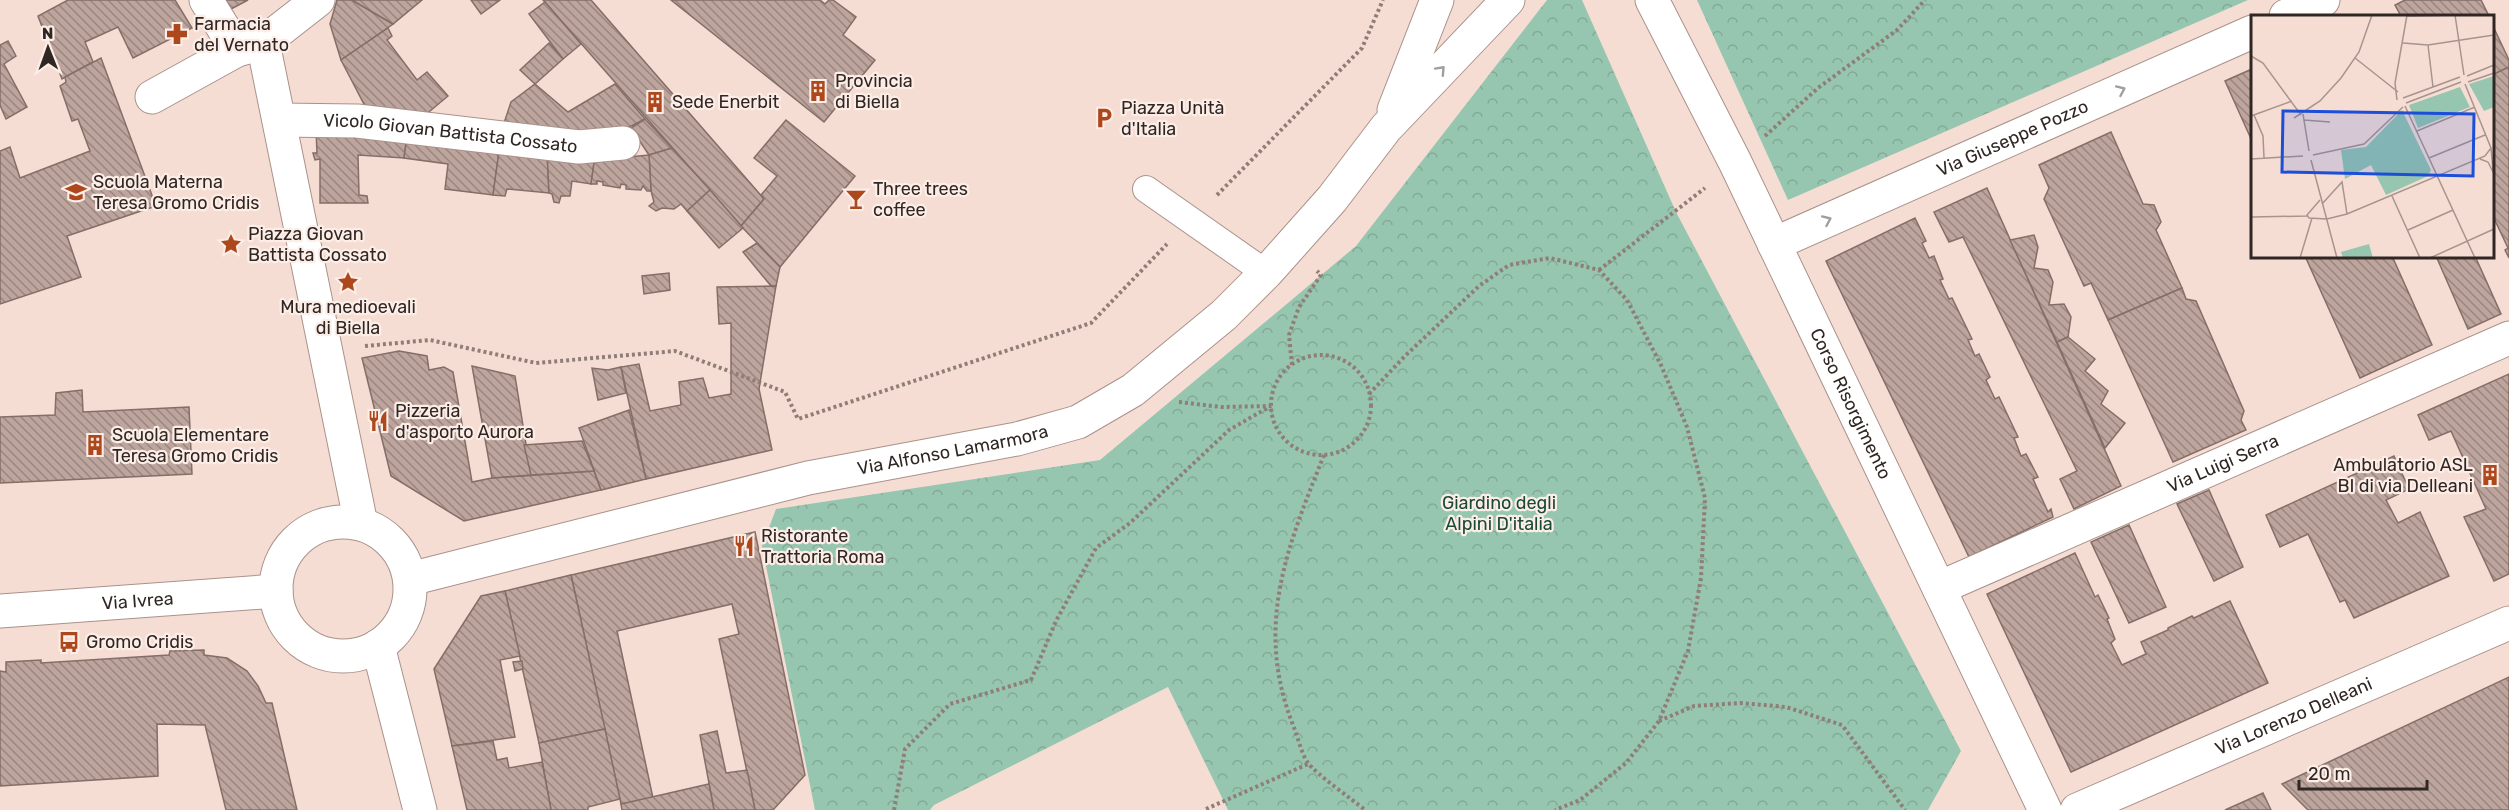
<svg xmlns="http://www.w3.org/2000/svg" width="2509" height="810" font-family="Rubik,sans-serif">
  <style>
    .park { fill: url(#park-crowns) }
    .building { fill: url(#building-back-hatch); stroke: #846e66; stroke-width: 1.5 }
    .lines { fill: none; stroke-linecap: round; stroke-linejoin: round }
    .lane-casing { stroke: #a9928a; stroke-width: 28 }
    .street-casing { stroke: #a9928a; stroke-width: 35 }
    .secondary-casing { stroke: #a9928a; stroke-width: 35 }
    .path { stroke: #8f7e78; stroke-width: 4; stroke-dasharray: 3 3; stroke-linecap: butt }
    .lane { stroke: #fff; stroke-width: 26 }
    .street { stroke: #fff; stroke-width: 33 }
    .secondary { stroke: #fff; stroke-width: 33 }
    .oneway { stroke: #a29e9c }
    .labels { text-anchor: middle; stroke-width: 4.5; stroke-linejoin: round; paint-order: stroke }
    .poi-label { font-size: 18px; fill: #302724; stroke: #fcede7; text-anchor: start }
    .street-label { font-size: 18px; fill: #302724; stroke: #fcede7 }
    .park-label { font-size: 18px; fill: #194937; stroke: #fcede7 }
    .inset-road { fill: none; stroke: #a7948e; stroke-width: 1.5 }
    .view { fill: #1d4ed8; fill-opacity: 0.15; stroke: #1d4ed8; stroke-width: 3 }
    .inset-edge { fill: none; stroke: #302724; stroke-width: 3 }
  </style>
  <defs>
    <pattern id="park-crowns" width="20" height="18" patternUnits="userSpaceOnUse" patternTransform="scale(1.5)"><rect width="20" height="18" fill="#96c6af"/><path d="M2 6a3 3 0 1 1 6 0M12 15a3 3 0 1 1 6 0" fill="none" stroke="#82aa96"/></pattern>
    <pattern id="building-back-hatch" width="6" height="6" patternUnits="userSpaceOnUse" patternTransform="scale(1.5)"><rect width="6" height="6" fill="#bda59d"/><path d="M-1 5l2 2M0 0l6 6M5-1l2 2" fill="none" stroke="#9a8680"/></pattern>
  </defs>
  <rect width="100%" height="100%" fill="#f6ddd4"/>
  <g class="park">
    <polygon points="1547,0 1582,0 1676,212 1961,751 1928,810 1228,810 1168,687 934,805 930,810 815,810 762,546 776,509 1100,460 1356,246"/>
    <polygon points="1697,0 2248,0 1788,200"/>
  </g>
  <g class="building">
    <polygon points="68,0 175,0 192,28 133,58 118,27 85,42 93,62 62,79 38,16"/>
    <polygon points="224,0 248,0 231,9"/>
    <polygon points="337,0 352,0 393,24 341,60 330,24"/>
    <polygon points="352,0 422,0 393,24"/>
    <polygon points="471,0 500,0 481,14"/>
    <polygon points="543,0 591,0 764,199 741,226"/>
    <polygon points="671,0 820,0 825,4 829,0 833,0 856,17 843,35 875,60 824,122"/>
    <polygon points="2405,0 2481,0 2489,16 2401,16 2395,5"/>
    <polygon points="545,2 581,44 563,59 529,14"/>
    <polygon points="2492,24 2509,60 2509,67 2492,75"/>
    <polygon points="388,28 392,36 387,40 417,80 427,72 448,96 424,116 365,106 341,60"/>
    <polygon points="8,41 16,56 4,64 27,107 6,119 0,105 0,45"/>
    <polygon points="549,43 563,59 535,84 520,70"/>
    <polygon points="101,58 156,206 67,236 81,277 0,304 0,151 10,147 20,178 90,151 78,119 72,121 60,86 66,82 65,77"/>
    <polygon points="2509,67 2509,258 2505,250 2508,248 2492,214 2492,75"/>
    <polygon points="2252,69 2252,141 2225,81"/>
    <polygon points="535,84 568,112 615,84 645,119 602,141 502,129 511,102"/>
    <polygon points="645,119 672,148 649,155 631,128"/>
    <polygon points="786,120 855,176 780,267 741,226 764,199 761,195 777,176 754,158"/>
    <polygon points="408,129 404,158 358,155 359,195 367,196 368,203 320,203 320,159 315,160 313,153 317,153 316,130"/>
    <polygon points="408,129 500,144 493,195 445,189 448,164 404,158"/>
    <polygon points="2111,132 2143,204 2154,205 2161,222 2156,230 2182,288 2108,320 2091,283 2084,286 2044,199 2049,188 2039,165"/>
    <polygon points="500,144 547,151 549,193 507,189 505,196 493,195"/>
    <polygon points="672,148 710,190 687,211 681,204 674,209 662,208 656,211 649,206 654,202 651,191 649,155"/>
    <polygon points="547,151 595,156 591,184 572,181 570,196 561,196 559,203 554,202 552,194 549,193"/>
    <polygon points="649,155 651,191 647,191 643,186 641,190 626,189 626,185 621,184 620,188 603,185 603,182 597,181 597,184 591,184 595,156 617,158"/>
    <polygon points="1987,188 2121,486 2074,509 2060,479 2077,471 1963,237 1949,242 1934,212"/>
    <polygon points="710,190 743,228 719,248 687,211"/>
    <polygon points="1915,218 1926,241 1922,243 1929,258 1934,256 1943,279 1940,280 1949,299 1952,298 1972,339 1968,340 1975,356 1979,354 1990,377 1986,380 1995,399 1999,397 2018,437 2014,438 2021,456 2026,454 2038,477 2033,479 2048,512 2051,509 2053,517 1969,557 1826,261"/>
    <polygon points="2034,235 2038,247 2034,268 2048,270 2053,282 2049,305 2064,304 2071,317 2068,337 2057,342 2010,240"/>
    <polygon points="757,243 780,267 776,286 771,286 743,252"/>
    <polygon points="2305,256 2392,256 2432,345 2360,378"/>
    <polygon points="2436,256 2475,256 2501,314 2468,329"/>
    <polygon points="669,273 670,290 644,294 642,276"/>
    <polygon points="776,286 759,389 772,450 646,479 621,367 639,364 650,411 681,405 679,382 703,378 709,398 731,394 731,323 719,324 717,287"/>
    <polygon points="2182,288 2186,299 2196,301 2244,411 2241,420 2246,430 2173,462 2108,320"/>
    <polygon points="2068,337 2095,359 2085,371 2108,391 2101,404 2125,423 2105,448 2057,342"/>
    <polygon points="399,351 427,356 429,370 444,367 453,372 472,482 492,478 594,471 601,490 464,521 391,476 362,358"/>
    <polygon points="472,366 515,376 531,475 492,478"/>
    <polygon points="621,367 626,393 598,400 592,368 608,370"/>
    <polygon points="2509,374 2509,574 2494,581 2464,517 2486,509 2451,431 2429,440 2418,415"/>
    <polygon points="82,390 83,412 189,407 192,474 0,483 0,417 55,415 56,393"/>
    <polygon points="629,410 646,479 601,490 579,428"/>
    <polygon points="582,441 594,471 531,475 524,445"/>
    <polygon points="2394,456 2409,489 2386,500 2398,523 2420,512 2449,576 2354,618 2345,600 2340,602 2308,534 2280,547 2266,515"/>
    <polygon points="2209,490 2243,567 2214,581 2177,504"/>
    <polygon points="2129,525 2166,607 2129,623 2091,542"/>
    <polygon points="755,532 805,775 773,810 755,810 719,639 739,634 732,604 617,631 653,798 621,804 571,575"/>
    <polygon points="2075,553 2095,597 2098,595 2109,618 2107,619 2115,639 2111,643 2122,665 2146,654 2141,642 2168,630 2168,628 2192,616 2194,618 2230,601 2268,683 2071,772 1987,594"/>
    <polygon points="571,575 605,729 539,743 505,591"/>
    <polygon points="505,591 520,656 500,660 515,737 452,746 434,669 481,596"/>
    <polygon points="204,650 204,655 227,658 247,671 258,686 266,703 272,703 297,810 226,810 205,725 157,724 158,776 0,786 0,671 6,672 6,662 41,660 41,663 169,655 170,651"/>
    <polygon points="522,661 523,669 515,671 513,662"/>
    <polygon points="2509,677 2509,810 2308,810 2282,784"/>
    <polygon points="605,729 620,799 588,807 588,810 551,810 539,743"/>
    <polygon points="717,731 726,773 747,770 755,810 714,810 700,735"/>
    <polygon points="493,741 497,760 507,758 509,768 542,762 551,810 467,810 452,746"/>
    <polygon points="709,784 714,810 622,810 621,804"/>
    <polygon points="2263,793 2271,810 2225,810"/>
  </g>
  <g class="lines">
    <defs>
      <polyline id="lane" points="1146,189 1266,273"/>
      <g id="street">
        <polyline points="206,0 237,50"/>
        <path id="s1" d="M 1652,0 L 1735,162 L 2045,810"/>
        <polyline points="2286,16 2323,0"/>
        <polyline points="263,43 361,524"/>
        <polyline points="152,97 237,50 263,43 318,0"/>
        <path id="s2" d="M 279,120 L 357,121 L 579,147 L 623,143"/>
        <path id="s3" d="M 1774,244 L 2252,32"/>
        <path id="s4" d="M 1939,588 L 2509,338"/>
        <path id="s5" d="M 2077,810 L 2509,623"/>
      </g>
      <g id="secondary">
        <polyline points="1394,110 1437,0"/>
        <circle cx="343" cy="589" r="67"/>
        <path id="s6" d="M 410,579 L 808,478 L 1017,439 L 1078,422 L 1133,390 L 1224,315 L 1266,273 L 1332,199 L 1386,128 L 1508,0"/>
        <path id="s7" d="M 0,611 L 276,591"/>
        <polyline points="378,646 420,810"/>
      </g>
    </defs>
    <use href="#lane" class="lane-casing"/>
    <use href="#street" class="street-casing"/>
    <use href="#secondary" class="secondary-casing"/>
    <g class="path">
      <polyline points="1765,136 1818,88 1897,30 1925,0"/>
      <polyline points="1217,195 1362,48 1383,0"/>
      <polyline points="1599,270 1705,188"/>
      <polyline points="365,346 430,340 536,363 675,351 785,392 798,419 1091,323 1167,244"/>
      <circle cx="1321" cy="405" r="50"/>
      <polyline points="1292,365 1289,335 1299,307 1321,275 1317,271"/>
      <polyline points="1369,394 1405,356 1479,286 1509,265 1550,258 1599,270 1627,300 1661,365 1687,427 1705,498 1701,578 1688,651 1659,721 1626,763 1580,800 1555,810"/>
      <polyline points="1179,402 1221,407 1270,406"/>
      <path d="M 1324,455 C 1287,548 1254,626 1293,725 C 1298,737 1301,753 1308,763 C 1316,774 1353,800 1365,810"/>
      <polyline points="1659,721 1694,706 1740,703 1786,707 1842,725 1905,810"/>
      <polyline points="1206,809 1308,764"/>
      <polyline points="894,810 905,749 950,704 1031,680 1056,621 1096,548 1130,523 1229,430 1271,406"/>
    </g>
    <use href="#lane" class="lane"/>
    <use href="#street" class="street"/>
    <use href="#secondary" class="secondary"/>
  </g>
  <defs><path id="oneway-chevron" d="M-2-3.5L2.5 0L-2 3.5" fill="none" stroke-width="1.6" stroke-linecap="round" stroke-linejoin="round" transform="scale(1.5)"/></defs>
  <g class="oneway">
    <use href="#oneway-chevron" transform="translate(1441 70) rotate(-47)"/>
    <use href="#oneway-chevron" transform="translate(2121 90) rotate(-24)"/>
    <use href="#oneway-chevron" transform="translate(1827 220) rotate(-24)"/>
  </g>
  <defs>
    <symbol id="pharmacy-bare" viewBox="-9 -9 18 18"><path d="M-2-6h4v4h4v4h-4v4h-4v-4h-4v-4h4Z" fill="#ad481c" stroke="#fcede7" stroke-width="2.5" paint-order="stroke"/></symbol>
    <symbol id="building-bare" viewBox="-9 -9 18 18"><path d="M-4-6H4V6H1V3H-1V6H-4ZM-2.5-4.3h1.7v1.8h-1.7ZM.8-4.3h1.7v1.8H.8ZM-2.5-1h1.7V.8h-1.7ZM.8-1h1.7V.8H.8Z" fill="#ad481c" stroke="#fcede7" stroke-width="2.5" paint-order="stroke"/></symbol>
    <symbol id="parking-bare" viewBox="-9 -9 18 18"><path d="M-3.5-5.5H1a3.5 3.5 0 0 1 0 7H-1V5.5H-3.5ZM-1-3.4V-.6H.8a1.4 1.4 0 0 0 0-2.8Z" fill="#ad481c" stroke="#fcede7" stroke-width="2.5" paint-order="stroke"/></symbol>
    <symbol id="school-bare" viewBox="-9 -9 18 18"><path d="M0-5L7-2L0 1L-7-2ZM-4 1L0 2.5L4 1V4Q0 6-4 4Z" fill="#ad481c" stroke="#fcede7" stroke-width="2.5" paint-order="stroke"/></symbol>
    <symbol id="bar-bare" viewBox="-9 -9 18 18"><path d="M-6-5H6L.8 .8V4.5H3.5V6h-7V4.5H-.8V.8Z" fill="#ad481c" stroke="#fcede7" stroke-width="2.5" paint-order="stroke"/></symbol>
    <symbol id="sight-bare" viewBox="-9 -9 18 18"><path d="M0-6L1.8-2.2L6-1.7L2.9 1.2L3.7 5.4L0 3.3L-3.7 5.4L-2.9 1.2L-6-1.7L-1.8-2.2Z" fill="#ad481c" stroke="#fcede7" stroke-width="2.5" paint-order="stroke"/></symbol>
    <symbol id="restaurant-bare" viewBox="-9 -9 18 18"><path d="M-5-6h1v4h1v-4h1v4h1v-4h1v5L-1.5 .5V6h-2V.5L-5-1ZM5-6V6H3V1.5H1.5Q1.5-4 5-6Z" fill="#ad481c" stroke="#fcede7" stroke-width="2.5" paint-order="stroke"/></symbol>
    <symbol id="bus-bare" viewBox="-9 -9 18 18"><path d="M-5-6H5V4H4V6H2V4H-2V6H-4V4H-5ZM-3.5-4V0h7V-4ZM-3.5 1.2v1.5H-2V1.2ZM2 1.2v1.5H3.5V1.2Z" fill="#ad481c" stroke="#fcede7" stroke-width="2.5" paint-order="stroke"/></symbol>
  </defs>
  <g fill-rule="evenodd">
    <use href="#pharmacy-bare" x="162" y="19" width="30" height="30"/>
    <use href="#building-bare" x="803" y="76" width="30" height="30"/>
    <use href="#building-bare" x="640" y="87" width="30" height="30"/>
    <use href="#parking-bare" x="1089" y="103" width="30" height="30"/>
    <use href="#school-bare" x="61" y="177" width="30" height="30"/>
    <use href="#bar-bare" x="841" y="184" width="30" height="30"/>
    <use href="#sight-bare" x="216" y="229" width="30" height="30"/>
    <use href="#sight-bare" x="333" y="267" width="30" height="30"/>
    <use href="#restaurant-bare" x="363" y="406" width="30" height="30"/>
    <use href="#building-bare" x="80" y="430" width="30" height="30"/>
    <use href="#building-bare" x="2475" y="460" width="30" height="30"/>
    <use href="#restaurant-bare" x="729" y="531" width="30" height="30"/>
    <use href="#bus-bare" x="54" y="627" width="30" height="30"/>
  </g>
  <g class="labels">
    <g class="poi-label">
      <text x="194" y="30">Farmacia<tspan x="194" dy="21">del Vernato</tspan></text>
      <text x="835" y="87">Provincia<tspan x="835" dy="21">di Biella</tspan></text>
      <text x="672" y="108">Sede Enerbit</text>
      <text x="1121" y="114">Piazza Unità<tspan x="1121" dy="21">d'Italia</tspan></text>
      <text x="93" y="188">Scuola Materna<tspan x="93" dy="21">Teresa Gromo Cridis</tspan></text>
      <text x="873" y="195">Three trees<tspan x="873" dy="21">coffee</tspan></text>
      <text x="248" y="240">Piazza Giovan<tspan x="248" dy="21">Battista Cossato</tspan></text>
      <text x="348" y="313" text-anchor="middle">Mura medioevali<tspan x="348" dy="21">di Biella</tspan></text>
      <text x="395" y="417">Pizzeria<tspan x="395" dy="21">d'asporto Aurora</tspan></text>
      <text x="112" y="441">Scuola Elementare<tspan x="112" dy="21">Teresa Gromo Cridis</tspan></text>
      <text x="2473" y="471" text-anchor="end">Ambulatorio ASL<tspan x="2473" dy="21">BI di via Delleani</tspan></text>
      <text x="761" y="542">Ristorante<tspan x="761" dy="21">Trattoria Roma</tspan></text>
      <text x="86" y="648">Gromo Cridis</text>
    </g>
    <g class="street-label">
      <text dy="6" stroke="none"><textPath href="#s2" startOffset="172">Vicolo Giovan Battista Cossato</textPath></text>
      <text dy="6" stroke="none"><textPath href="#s3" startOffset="261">Via Giuseppe Pozzo</textPath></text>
      <text dy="6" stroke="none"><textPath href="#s1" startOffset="450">Corso Risorgimento</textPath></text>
      <text dy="6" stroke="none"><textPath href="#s6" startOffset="558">Via Alfonso Lamarmora</textPath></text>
      <text dy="6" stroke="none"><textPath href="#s4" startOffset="310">Via Luigi Serra</textPath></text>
      <text dy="6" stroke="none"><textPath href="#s7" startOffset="138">Via Ivrea</textPath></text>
      <text dy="6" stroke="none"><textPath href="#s5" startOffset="236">Via Lorenzo Delleani</textPath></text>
    </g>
    <g class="park-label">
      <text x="1499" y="509">Giardino degli<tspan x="1499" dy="21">Alpini D'italia</tspan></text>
    </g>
  </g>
  <g transform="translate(2251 15)">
    <rect width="243" height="243" fill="#f6ddd4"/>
    <path d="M 118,229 L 122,243 L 92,243 L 90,237 Z" fill="#96c6af"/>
    <path d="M 243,61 L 243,92 L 233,96 L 218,69 ZM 209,72 L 219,92 L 167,113 L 158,90 ZM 151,95 L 180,155 L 177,161 L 135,180 L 120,150 L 94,164 L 90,135 L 115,132 Z" fill="#96c6af"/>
    <path class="inset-road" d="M 204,0 L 213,60M 156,1 L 207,0M 152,28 L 177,30 L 243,20M 177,30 L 182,72M 0,41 L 12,48 L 50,100M 104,43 L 147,77M 216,61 L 243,50M 217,67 L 243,58M 214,69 L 240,133 L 242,155M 152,83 L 209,62M 146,85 L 144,68 L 156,0M 155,88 L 210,67M 154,91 L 224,243M 52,99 L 58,136M 3,100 L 12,121 L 13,143M 0,101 L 41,86M 43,103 L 69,86 L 90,63 L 108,37 L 121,0M 53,105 L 79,107M 166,116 L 224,92M 62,140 L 113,129 L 152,92M 178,143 L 234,120M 0,144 L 52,141M 229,144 L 237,147 L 243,159M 60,145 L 86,243M 141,181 L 169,243M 69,185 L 56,200 L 58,203 L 76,204 L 96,199 L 234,141 L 240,133M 71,189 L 91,167 L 96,199M 1,202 L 56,201M 157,215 L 202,195M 49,243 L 61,203M 179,243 L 243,214"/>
    <path class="view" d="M 32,96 L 223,99 L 222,161 L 31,157 Z"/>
    <rect width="243" height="243" class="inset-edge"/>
  </g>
  <g transform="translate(48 48) rotate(359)" stroke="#fcede7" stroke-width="4.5" paint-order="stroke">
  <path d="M0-4.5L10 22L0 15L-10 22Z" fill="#302724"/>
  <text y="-9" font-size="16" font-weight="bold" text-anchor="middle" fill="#302724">N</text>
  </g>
  <path d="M2299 780v9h128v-9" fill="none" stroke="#302724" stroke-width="3"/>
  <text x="2308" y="780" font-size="18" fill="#302724" stroke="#fcede7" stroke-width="4.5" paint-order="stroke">20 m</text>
</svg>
